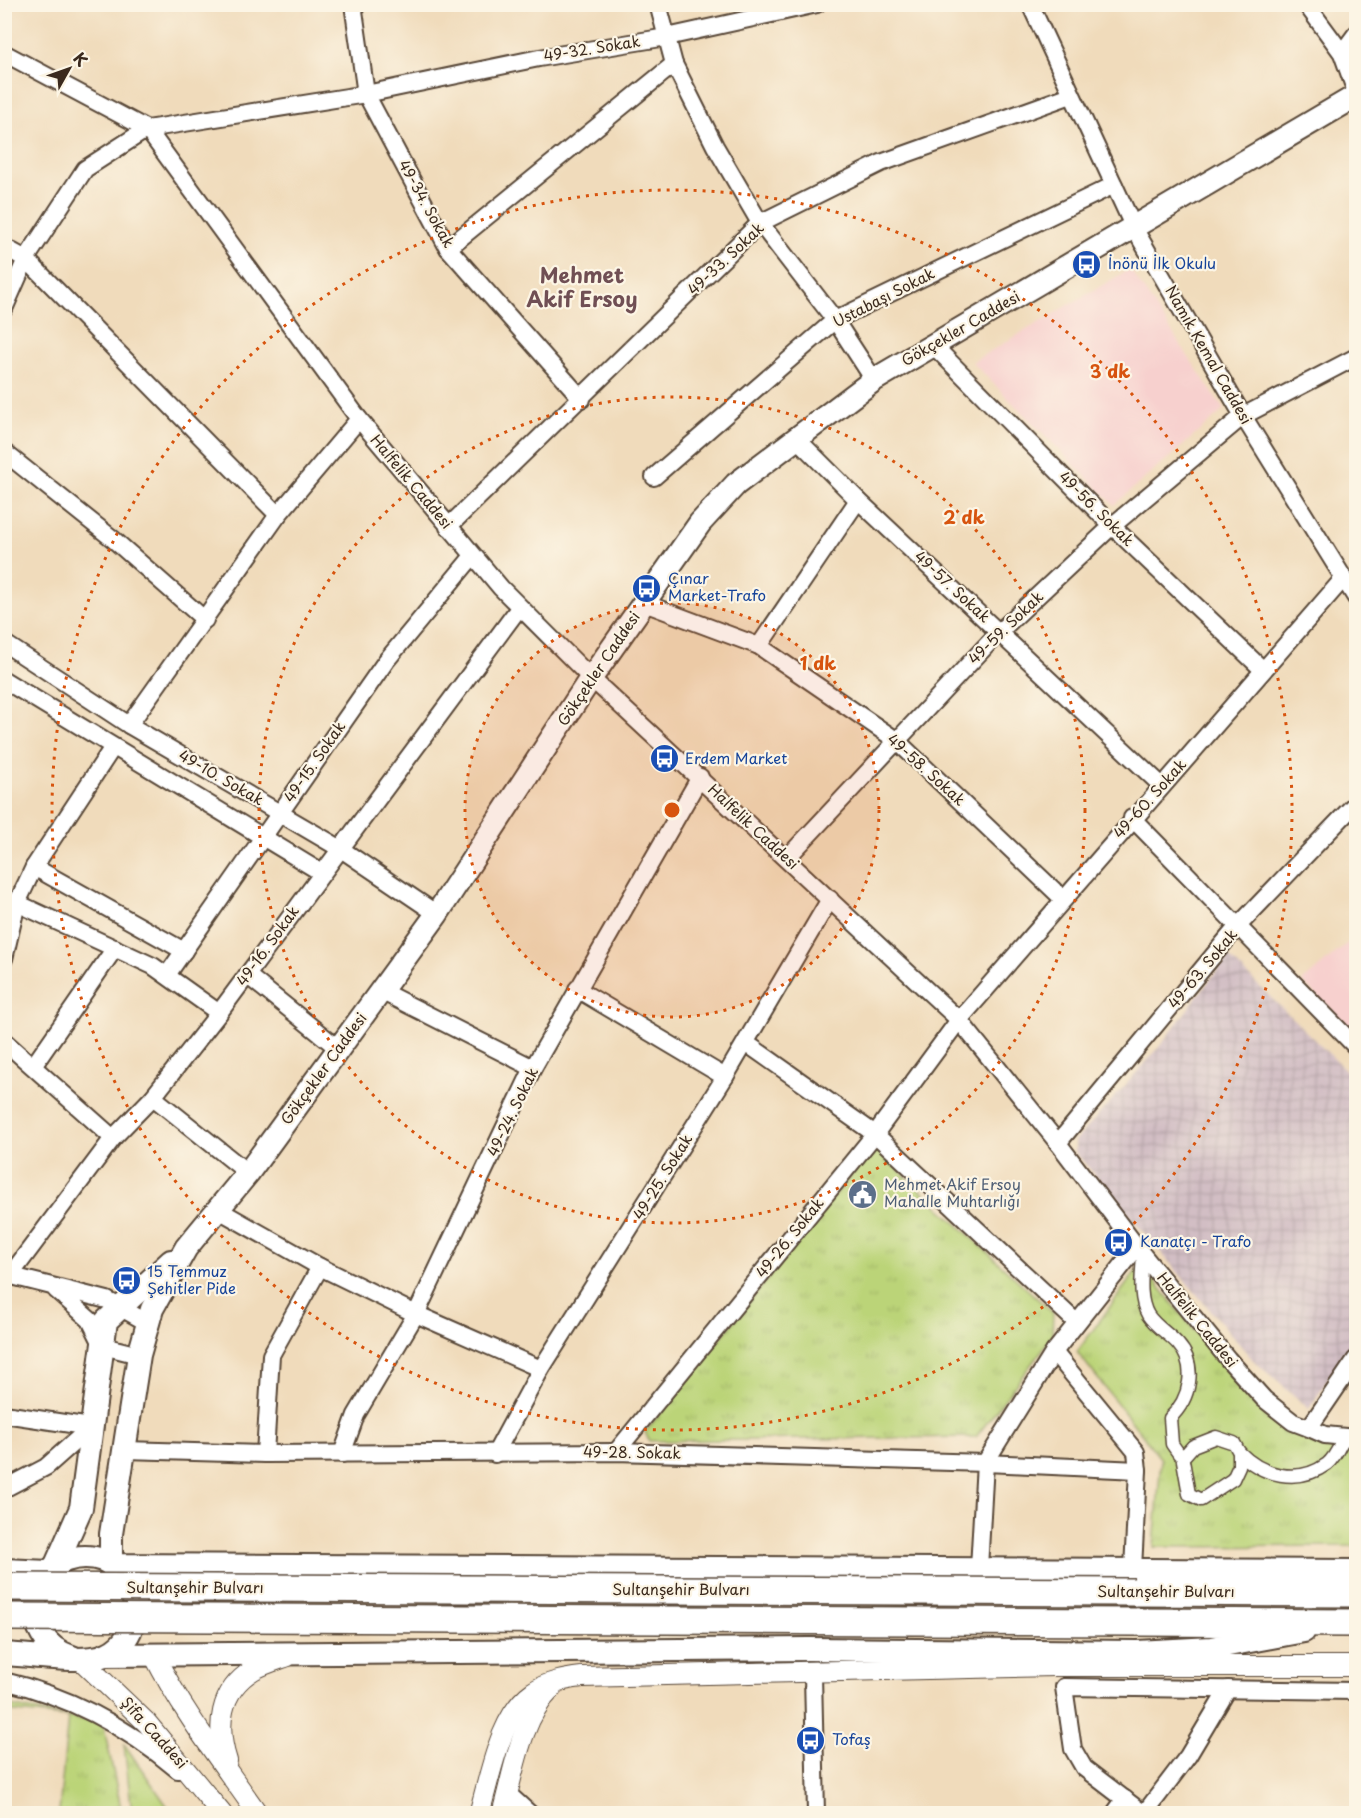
<svg xmlns="http://www.w3.org/2000/svg" width="1361" height="1818" font-family="'Playpen Sans',sans-serif">
  <style>
    .built { fill: #f7d0ce }
    .industrial { fill: url(#industrial-grid) }
    .grass { fill: url(#grass-tufts); stroke: #7b7f4b; stroke-width: 1.5 }
    .lines { fill: none; stroke-linecap: round; stroke-linejoin: round }
    .pedestrian-casing { stroke: #564536; stroke-width: 15 }
    .minor-casing { stroke: #564536; stroke-width: 20 }
    .tertiary-casing { stroke: #564536; stroke-width: 22 }
    .secondary-casing { stroke: #564536; stroke-width: 26 }
    .trunk-casing { stroke: #564536; stroke-width: 30 }
    .pedestrian { stroke: #fff; stroke-width: 12 }
    .minor { stroke: #fff; stroke-width: 16 }
    .tertiary { stroke: #fff; stroke-width: 20 }
    .secondary { stroke: #fff; stroke-width: 22 }
    .trunk { stroke: #fff; stroke-width: 27 }
    .trunk-bridge-casing { stroke: #564536; stroke-width: 30; stroke-linecap: butt }
    .trunk-bridge { stroke: #fff; stroke-width: 27 }
    .ring { fill: none; stroke: #d7540e; stroke-width: 3; stroke-dasharray: 3 6 }
    .labels { text-anchor: middle; stroke-width: 4.5; stroke-linejoin: round; paint-order: stroke }
    .street-label { font-size: 15px; fill: #3b2a1e; stroke: #fcf5e5 }
    .transit-label { font-size: 15px; fill: #164399; stroke: #fcf5e5; text-anchor: start }
    .service-label { font-size: 15px; fill: #4e5e75; stroke: #fcf5e5; text-anchor: start }
    .district-label { font-size: 21px; font-weight: bold; fill: #704f54; stroke: #fcf5e5 }
    .centre { fill: #d7540e; stroke: #fcf5e5; stroke-width: 3 }
    .ring-label { font-size: 18px; text-anchor: middle; font-weight: bold; fill: #d7540e; stroke: #fcf5e5; stroke-width: 4.5; stroke-linejoin: round; paint-order: stroke }
  </style>
  <defs>
    <pattern id="industrial-grid" width="8" height="8" patternUnits="userSpaceOnUse" patternTransform="scale(1.5)"><rect width="8" height="8" fill="#d2bec4"/><path d="M0 4h8M4 0v8" fill="none" stroke="#b5a3a8"/></pattern>
    <pattern id="grass-tufts" width="24" height="20" patternUnits="userSpaceOnUse" patternTransform="scale(1.5)"><rect width="24" height="20" fill="#bbd478"/><path d="M3 7l-1-3M5 7V3M7 7l1-3M15 17l-1-3M17 17v-4M19 17l1-3" fill="none" stroke="#a2b667"/></pattern>
  </defs>
  <rect width="100%" height="100%" fill="#fcf5e5"/>
  <filter id="ink" filterUnits="userSpaceOnUse"><feTurbulence type="fractalNoise" baseFrequency=".0167" numOctaves="2"/><feDisplacementMap in="SourceGraphic" scale="12" xChannelSelector="R" yChannelSelector="G"/><feConvolveMatrix kernelMatrix="1 2 1 2 8 2 1 2 1" color-interpolation-filters="sRGB"/></filter>
  <filter id="wash" filterUnits="userSpaceOnUse"><feTurbulence type="fractalNoise" baseFrequency=".008" numOctaves="4" result="noise"/><feDisplacementMap in="SourceGraphic" scale="24" xChannelSelector="R" yChannelSelector="G"/><feGaussianBlur stdDeviation="1.35" result="paint"/><feColorMatrix in="noise" values="0 0 0 0 0 0 0 0 0 0 0 0 0 0 0 0 0 1.4 0 .05"/><feComposite in="paint" operator="in"/></filter>
  <g filter="url(#wash)">
    <rect width="100%" height="100%" fill="#f0dbbb"/>
    <g class="built">
      <polygon points="1130,269 1224,410 1114,505 972,362"/>
      <polygon points="1356,936 1356,1025 1351,1030 1302,982"/>
    </g>
    <polygon class="industrial" points="1228,956 1356,1080 1356,1335 1309,1409 1253,1360 1075,1152 1075,1141 1156,1051"/>
    <g class="grass">
      <polygon points="874,1147 1053,1313 1052,1337 976,1437 649,1441 645,1432"/>
      <polygon points="1136,1271 1148,1273 1254,1404 1289,1425 1356,1449 1356,1546 1154,1547 1161,1459 1077,1352"/>
      <polygon points="4,1705 103,1723 122,1813 59,1813 68,1717 5,1711"/>
      <polygon points="124,1744 172,1813 132,1813"/>
    </g>
  </g>
  <g filter="url(#ink)">
    <g class="lines">
      <defs>
        <g id="pedestrian">
          <path d="M 1143,1255 C 1142,1274 1138,1298 1148,1315 C 1155,1326 1169,1334 1178,1344 C 1198,1366 1190,1399 1170,1418 L 1172,1444 L 1179,1454 L 1185,1455 L 1193,1446 L 1216,1437 L 1234,1443 L 1239,1452 L 1239,1466 L 1233,1479 L 1201,1500 L 1189,1494 L 1182,1455"/>
          <path d="M 1239,1452 C 1262,1476 1298,1485 1327,1464 C 1335,1458 1340,1445 1345,1436"/>
        </g>
        <g id="minor">
          <polyline points="353,4 366,94 448,248 582,399"/>
          <polyline points="658,4 674,64 715,146 760,223 835,320 874,380"/>
          <polyline points="1030,4 1134,228 1243,416 1356,598"/>
          <polyline points="1306,4 1342,53 1356,92"/>
          <polyline points="4,53 147,129 359,419 501,588 591,678 959,1020 1058,1143 1143,1255 1228,1359 1264,1399 1293,1422 1309,1428 1325,1435 1356,1438"/>
          <polyline points="1342,53 1356,34"/>
          <polyline points="4,247 26,259 278,515"/>
          <polyline points="448,248 674,64"/>
          <polyline points="4,309 26,259 85,169 147,129 366,94 539,58 667,37 817,4"/>
          <polyline points="933,345 1112,526 1262,669"/>
          <polyline points="795,437 858,500 1162,786"/>
          <polyline points="4,452 113,539 205,620"/>
          <polyline points="654,477 835,320 1114,185"/>
          <polyline points="448,527 760,223 881,163 1071,95"/>
          <polyline points="644,603 759,646 896,740 1062,898"/>
          <polyline points="4,643 129,725 341,849 437,914"/>
          <polyline points="759,646 858,500"/>
          <polyline points="4,680 322,873"/>
          <polyline points="129,725 278,515 359,419"/>
          <polyline points="1132,818 1356,1047"/>
          <polyline points="787,858 999,632 1112,526 1243,416 1356,357"/>
          <polyline points="34,867 184,951"/>
          <polyline points="4,900 17,903 153,966 219,1013"/>
          <polyline points="4,959 17,903 34,867 113,747"/>
          <polyline points="167,975 386,661 472,557"/>
          <polyline points="247,975 339,1049"/>
          <polyline points="577,989 725,1077"/>
          <polyline points="381,991 533,1068"/>
          <polyline points="4,1041 113,1138"/>
          <polyline points="746,1043 875,1134 1076,1322"/>
          <polyline points="34,1065 115,948"/>
          <polyline points="153,1097 248,1173"/>
          <polyline points="1058,1143 1237,927 1356,803"/>
          <polyline points="217,1209 320,1267 416,1314 541,1369"/>
          <polyline points="4,1274 107,1300 148,1323"/>
          <polyline points="9,1277 113,1138 153,1097 219,1013 519,608"/>
          <polyline points="56,1290 90,1320 103,1346 139,1355"/>
          <polyline points="1054,1352 1136,1452 1138,1470 1133,1569"/>
          <polyline points="4,1414 91,1427"/>
          <polyline points="1309,1428 1356,1359"/>
          <polyline points="125,1450 265,1454 616,1452 985,1463 1138,1470"/>
          <polyline points="616,1452 875,1134 959,1020 1343,579"/>
          <polyline points="265,1454 271,1355 320,1267"/>
          <polyline points="342,1454 356,1415 416,1314 533,1068 700,777"/>
          <polyline points="495,1454 541,1369 725,1077 830,899"/>
          <polyline points="4,1489 46,1467 91,1427"/>
          <polyline points="979,1568 985,1463 1054,1352 1137,1247"/>
          <polyline points="813,1674 816,1814"/>
          <path d="M 4,1681 C 69,1696 128,1728 178,1770"/>
          <polyline points="508,1794 530,1814"/>
          <polyline points="1114,1814 1125,1799"/>
          <polyline points="1144,1814 1084,1768 1073,1749 1064,1687 1356,1691"/>
          <polyline points="1144,1814 1188,1756 1228,1689"/>
        </g>
        <g id="tertiary">
          <path d="M 154,1655 C 182,1711 221,1761 258,1814"/>
          <polyline points="79,1658 147,1723 222,1814"/>
          <path d="M 227,1761 C 216,1727 219,1691 253,1670 C 263,1664 277,1660 288,1656"/>
          <path d="M 479,1814 C 490,1777 500,1714 533,1692 C 547,1682 565,1679 582,1677 L 1055,1666 L 1356,1666"/>
          <path d="M 502,1814 C 514,1772 520,1720 551,1689"/>
        </g>
        <g id="secondary">
          <polyline points="1356,96 874,380 736,484 700,523 591,678 437,914 248,1173 186,1248 152,1309 139,1355 111,1534 111,1565 1356,1571"/>
          <polyline points="55,1567 81,1508 106,1321 171,1261"/>
          <polyline points="4,1570 49,1572"/>
          <path d="M 4,1654 C 31,1655 83,1664 105,1655 C 154,1634 139,1557 85,1557 C 26,1557 16,1640 72,1657"/>
          <polyline points="104,1655 809,1649 1137,1652 1212,1648 1304,1631"/>
        </g>
        <g id="trunk">
          <polyline points="1134,1592 1356,1593"/>
          <polyline points="1136,1622 1356,1623"/>
        </g>
      </defs>
      <use href="#pedestrian" class="pedestrian-casing"/>
      <use href="#minor" class="minor-casing"/>
      <use href="#tertiary" class="tertiary-casing"/>
      <use href="#secondary" class="secondary-casing"/>
      <use href="#trunk" class="trunk-casing"/>
      <use href="#pedestrian" class="pedestrian"/>
      <use href="#minor" class="minor"/>
      <use href="#tertiary" class="tertiary"/>
      <use href="#secondary" class="secondary"/>
      <use href="#trunk" class="trunk"/>
      <defs>
        <g id="trunk-bridge">
          <polyline points="4,1587 1134,1592"/>
          <polyline points="4,1617 1136,1622"/>
        </g>
      </defs>
      <use href="#trunk-bridge" class="trunk-bridge-casing"/>
      <use href="#trunk-bridge" class="trunk-bridge"/>
    </g>
  </g>
  <circle cx="672" cy="810" r="207" fill="#d7540e" fill-opacity=".12"/>
  <g class="ring">
    <circle cx="672" cy="810" r="207"/>
    <circle cx="672" cy="810" r="413"/>
    <circle cx="672" cy="810" r="620"/>
  </g>
  <defs>
    <symbol id="bus-disc" viewBox="-11 -11 22 22"><circle r="9.5" fill="#1a4fb4" stroke="#fcf5e5"/><path d="M-5-6H5V4H4V6H2V4H-2V6H-4V4H-5ZM-3.5-4V0h7V-4ZM-3.5 1.2v1.5H-2V1.2ZM2 1.2v1.5H3.5V1.2Z" fill="#fff"/></symbol>
    <symbol id="civic-disc" viewBox="-11 -11 22 22"><circle r="9.5" fill="#5c6f8a" stroke="#fcf5e5"/><path d="M-.6-6.5H3V-4.5H.6V-3L4-1V1h2V6H-6V1h2V-1L-.6-3ZM-1.2 2.5V6h2.4V2.5Z" fill="#fff"/></symbol>
  </defs>
  <g fill-rule="evenodd">
    <use href="#bus-disc" x="1070" y="248" width="33" height="33"/>
    <use href="#bus-disc" x="630" y="572" width="33" height="33"/>
    <use href="#bus-disc" x="648" y="742" width="33" height="33"/>
    <use href="#civic-disc" x="846" y="1178" width="33" height="33"/>
    <use href="#bus-disc" x="1102" y="1226" width="33" height="33"/>
    <use href="#bus-disc" x="110" y="1264" width="33" height="33"/>
    <use href="#bus-disc" x="794" y="1724" width="33" height="33"/>
  </g>
  <g class="labels">
    <g class="street-label">
      <text transform="translate(592 49) rotate(-9)" y="5">49-32. Sokak</text>
      <text transform="translate(426 204) rotate(61)" y="5">49-34. Sokak</text>
      <text transform="translate(726 259) rotate(-43)" y="5">49-33. Sokak</text>
      <text transform="translate(884 298) rotate(-27)" y="5">Ustabaşı Sokak</text>
      <text transform="translate(961 329) rotate(-30)" y="5">Gökçekler Caddesi</text>
      <text transform="translate(1208 355) rotate(60)" y="5">Namık Kemal Caddesi</text>
      <text transform="translate(411 482) rotate(50)" y="5">Halfelik Caddesi</text>
      <text transform="translate(1096 509) rotate(45)" y="5">49-56. Sokak</text>
      <text transform="translate(952 587) rotate(43)" y="5">49-57. Sokak</text>
      <text transform="translate(1006 628) rotate(-44)" y="5">49-59. Sokak</text>
      <text transform="translate(599 669) rotate(-56)" y="5">Gökçekler Caddesi</text>
      <text transform="translate(315 762) rotate(-55)" y="5">49-15. Sokak</text>
      <text transform="translate(926 770) rotate(42)" y="5">49-58. Sokak</text>
      <text transform="translate(221 778) rotate(30)" y="5">49-10. Sokak</text>
      <text transform="translate(1150 799) rotate(-48)" y="5">49-60. Sokak</text>
      <text transform="translate(753 827) rotate(43)" y="5">Halfelik Caddesi</text>
      <text transform="translate(268 946) rotate(-54)" y="5">49-16. Sokak</text>
      <text transform="translate(1203 969) rotate(-50)" y="5">49-63. Sokak</text>
      <text transform="translate(324 1069) rotate(-54)" y="5">Gökçekler Caddesi</text>
      <text transform="translate(513 1112) rotate(-64)" y="5">49-24. Sokak</text>
      <text transform="translate(663 1177) rotate(-58)" y="5">49-25. Sokak</text>
      <text transform="translate(790 1238) rotate(-51)" y="5">49-26. Sokak</text>
      <text transform="translate(1197 1320) rotate(51)" y="5">Halfelik Caddesi</text>
      <text transform="translate(632 1453) rotate(1)" y="5">49-28. Sokak</text>
      <text x="195" y="1593">Sultanşehir Bulvarı</text>
      <text x="681" y="1595">Sultanşehir Bulvarı</text>
      <text x="1166" y="1597">Sultanşehir Bulvarı</text>
      <text transform="translate(154 1733) rotate(48)" y="5">Şifa Caddesi</text>
    </g>
    <g class="transit-label">
      <text x="1108" y="269">İnönü İlk Okulu</text>
      <text x="668" y="584">Çınar<tspan x="668" dy="17">Market-Trafo</tspan></text>
      <text x="685" y="764">Erdem Market</text>
      <text x="1140" y="1247">Kanatçı - Trafo</text>
      <text x="147" y="1277">15 Temmuz<tspan x="147" dy="17">Şehitler Pide</tspan></text>
      <text x="832" y="1745">Tofaş</text>
    </g>
    <g class="service-label">
      <text x="884" y="1190">Mehmet Akif Ersoy<tspan x="884" dy="17">Mahalle Muhtarlığı</tspan></text>
    </g>
    <g class="district-label">
      <text x="582" y="283">Mehmet<tspan x="582" dy="24">Akif Ersoy</tspan></text>
    </g>
  </g>
  <circle cx="672" cy="810" r="9" class="centre"/>
  <g class="ring-label">
    <text x="1110" y="378">3 dk</text>
    <text x="964" y="524">2 dk</text>
    <text x="818" y="670">1 dk</text>
  </g>
  <rect width="1361" height="1818" fill="none" stroke="#fcf5e5" stroke-width="24"/>
  <g transform="translate(69 69) rotate(50)" stroke="#fcf5e5" stroke-width="4.5" paint-order="stroke">
  <path d="M0-4.5L10 22L0 15L-10 22Z" fill="#3b2a1e"/>
  <text y="-9" font-size="16" font-weight="bold" text-anchor="middle" fill="#3b2a1e">K</text>
  </g>
</svg>
